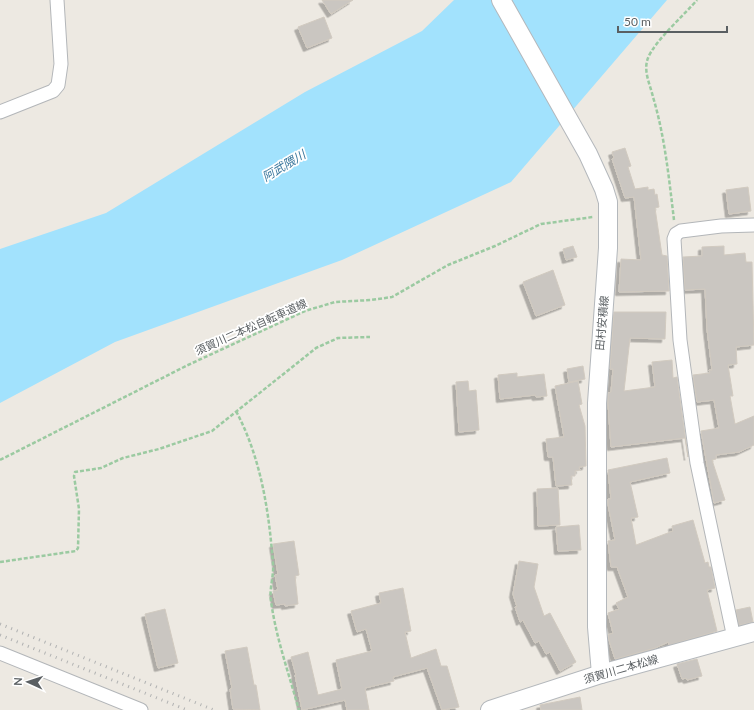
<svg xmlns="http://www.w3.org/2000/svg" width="754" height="710" font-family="Lato,'Noto Sans JP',sans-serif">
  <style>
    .water { fill: #a2e2fd }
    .building { fill: #cac6c1; stroke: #d1cac0; filter: url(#shadow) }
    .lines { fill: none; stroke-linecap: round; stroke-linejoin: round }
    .street-casing { stroke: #b3b6b9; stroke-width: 15 }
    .secondary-casing { stroke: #b4b8bc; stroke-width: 20 }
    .path { stroke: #9bcaa1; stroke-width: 2.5; stroke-dasharray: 4 2; stroke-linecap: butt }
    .street { stroke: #fff; stroke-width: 13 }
    .secondary { stroke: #fff; stroke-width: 18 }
    .rail { stroke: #b1b2b2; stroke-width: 3; stroke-dasharray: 1 5; stroke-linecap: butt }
    .labels { text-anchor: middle; stroke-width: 3.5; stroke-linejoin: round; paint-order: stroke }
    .street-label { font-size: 11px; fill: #5a5f62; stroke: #fff }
    .water-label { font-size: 12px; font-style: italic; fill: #3b789d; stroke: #fff }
  </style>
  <defs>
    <filter id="shadow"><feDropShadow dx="-3.5" dy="3.5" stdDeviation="0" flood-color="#0004"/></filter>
  </defs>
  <rect width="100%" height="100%" fill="#ede9e2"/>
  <polygon class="water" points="454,0 667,0 511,182 342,260 115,342 0,403 0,249 106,213 305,92 422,31"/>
  <g class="building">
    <polygon points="322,0 353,0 331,14"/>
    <polygon points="324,17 332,38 307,48 298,27"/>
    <polygon points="625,148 631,166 628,167 635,189 648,187 648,190 654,189 655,195 657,194 659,207 655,208 662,255 667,256 669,291 619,292 621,259 641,260 634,197 625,198 612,159 614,158 612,152"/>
    <polygon points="748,187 751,211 729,214 726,190"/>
    <polygon points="573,246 577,257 566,260 563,249"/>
    <polygon points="724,246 724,255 745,253 746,262 752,262 754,345 736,347 737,364 728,365 733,396 730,396 735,424 754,416 754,445 739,452 716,455 716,459 712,460 725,500 714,503 701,431 719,428 714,400 697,402 693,375 710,373 709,370 712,370 707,329 705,289 685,290 683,257 702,256 702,247"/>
    <polygon points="553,270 565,305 536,316 523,282"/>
    <polygon points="614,312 666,312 665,339 630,338 624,391 655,387 652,362 672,360 673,378 677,377 688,457 685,438 611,447 608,403 608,393 611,392 613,369 610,369"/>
    <polygon points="583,366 585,379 569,382 567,369"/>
    <polygon points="517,373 517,377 544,374 547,396 536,397 535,395 500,399 498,375"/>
    <polygon points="468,381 469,391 476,390 479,430 459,432 456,382"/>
    <polygon points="578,381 582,404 579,405 585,426 586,466 579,467 580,470 575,471 575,476 571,476 572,485 556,486 553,457 548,457 546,439 564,437 555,386"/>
    <polygon points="667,458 670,473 630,482 638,517 631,518 636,545 673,531 672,526 693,520 705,563 708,562 709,567 711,567 715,588 707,590 717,631 669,645 668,642 655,648 615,659 609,640 608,635 613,633 608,613 619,609 616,603 628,597 617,567 611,567 608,541 615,540 608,504 608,499 611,499 608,470"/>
    <polygon points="558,488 560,525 538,526 537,489"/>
    <polygon points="579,525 581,550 558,551 556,527"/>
    <polygon points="294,541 299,575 295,576 298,604 285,606 285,604 276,605 273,591 278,590 275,575 278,574 273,544"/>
    <polygon points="519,561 538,564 534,587 544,616 550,613 576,662 560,671 550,652 546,654 539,641 535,643 523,620 520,622 515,607 517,607 513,594"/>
    <polygon points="403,588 411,631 405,632 411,658 436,649 441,666 447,666 459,707 442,710 427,668 393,677 394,681 365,688 369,710 347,710 345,700 302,710 295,675 296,675 291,657 308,652 318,695 342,689 336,660 372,651 366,629 357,632 351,611 381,603 379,593"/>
    <polygon points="750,607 753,622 739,625 736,610"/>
    <polygon points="165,609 178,663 158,668 145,614"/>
    <polygon points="247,647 254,685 256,685 260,710 233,709 230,689 232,688 225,651"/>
    <polygon points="697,659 702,676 687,680 686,678 682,679 677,664"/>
    <polygon points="580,697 582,710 541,710 540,705"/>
  </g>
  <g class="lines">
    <defs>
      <g id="street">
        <polyline points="0,112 53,91 58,85 61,64 57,0"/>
        <polyline points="734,638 697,463 680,340 674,239 676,234 681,231 721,226 754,225"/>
        <polyline points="0,653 141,710"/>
      </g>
      <g id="secondary">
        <polyline points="501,0 588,154 604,189 608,202 608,248 597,403 597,627 601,674"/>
        <polyline points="490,710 601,674 754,632"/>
      </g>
    </defs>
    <use href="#street" class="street-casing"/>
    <use href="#secondary" class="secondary-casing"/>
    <g class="path">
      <path d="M 674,220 C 669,179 665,137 653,97 C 650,84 643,71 648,58 C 654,42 685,14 697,0"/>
      <path d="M 236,411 C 261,458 269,511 273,564 C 274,577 269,588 271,601 C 276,638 289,674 299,710"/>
      <polyline points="0,460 188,365 305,311 335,302 371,300 392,297 448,265 495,246 541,224 593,217"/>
      <polyline points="0,562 76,551 78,548 79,509 74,476 75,472 101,468 123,458 159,449 212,431 316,348 338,338 370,337"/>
    </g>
    <use href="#street" class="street"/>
    <use href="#secondary" class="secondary"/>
    <g class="rail">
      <polyline points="0,624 214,710"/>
      <polyline points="0,635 187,710"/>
    </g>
  </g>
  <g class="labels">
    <g class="street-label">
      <text transform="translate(602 323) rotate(-85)" y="4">田村安積線</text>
      <text transform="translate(251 327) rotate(-24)" y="4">須賀川二本松自転車道線</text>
      <text transform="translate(621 669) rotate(-16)" y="4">須賀川二本松線</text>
    </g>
    <g class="water-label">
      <text transform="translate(284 166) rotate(-31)" y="4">阿武隈川</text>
    </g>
  </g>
  <g transform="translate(28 682) rotate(273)" stroke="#ffffff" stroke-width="3" paint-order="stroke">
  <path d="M0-3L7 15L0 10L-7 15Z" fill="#5a5f62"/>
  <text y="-6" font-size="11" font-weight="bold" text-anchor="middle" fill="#5a5f62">N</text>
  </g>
  <path d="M618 26v6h109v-6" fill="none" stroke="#5a5f62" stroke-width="2"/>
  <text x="624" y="26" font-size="12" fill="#5a5f62" stroke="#ffffff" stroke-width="3" paint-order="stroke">50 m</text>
</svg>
